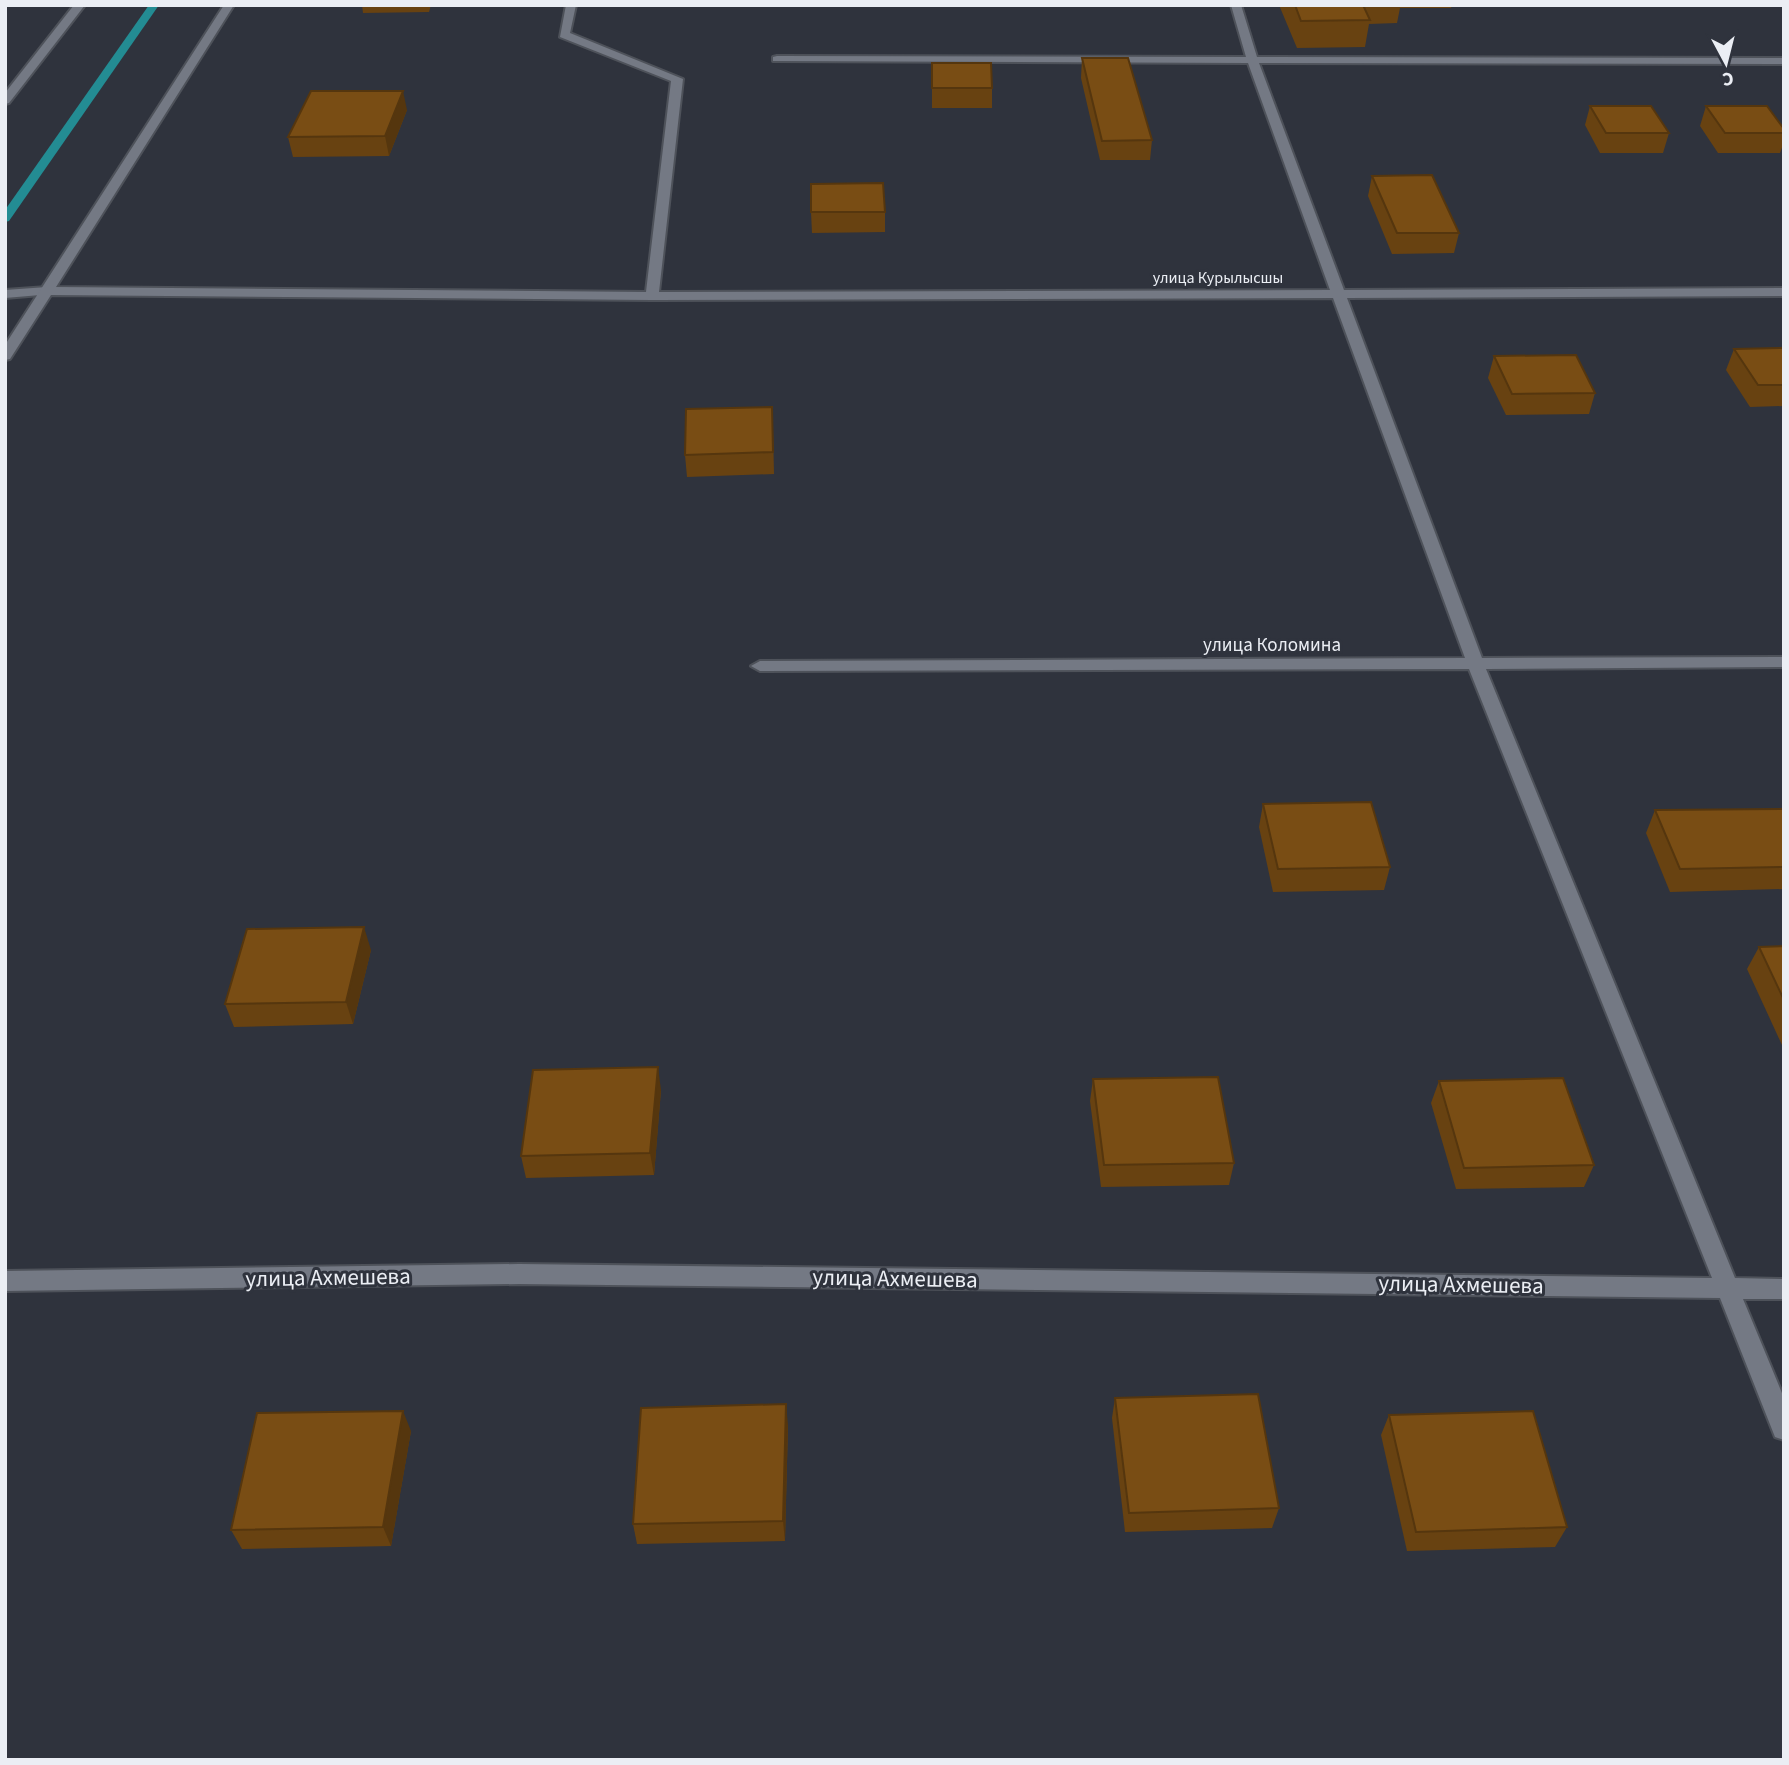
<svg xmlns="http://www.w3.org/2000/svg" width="1789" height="1765" font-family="'Source Sans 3',sans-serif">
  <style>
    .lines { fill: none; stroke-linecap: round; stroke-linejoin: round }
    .stream { fill: #238c93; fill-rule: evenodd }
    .service-casing { stroke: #4e525a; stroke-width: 4 }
    .minor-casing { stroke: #4e525a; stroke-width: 4 }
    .service { fill: #747984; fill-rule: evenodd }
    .minor { fill: #747984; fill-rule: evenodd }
    .wall { fill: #684211 }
    .shaded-wall { fill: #55360e }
    .building { fill: #794d14; stroke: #55360e; stroke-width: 2 }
    .labels { text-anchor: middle; stroke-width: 6; stroke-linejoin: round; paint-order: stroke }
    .far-street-label { font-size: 16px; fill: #ebeef4; stroke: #2f333d }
    .street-label { font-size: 19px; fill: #ebeef4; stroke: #2f333d }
    .near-street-label { font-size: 23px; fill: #ebeef4; stroke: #2f333d }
  </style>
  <rect width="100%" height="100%" fill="#2f333d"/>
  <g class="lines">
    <polygon class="stream" points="149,5 159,5 9,221 5,222 5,210"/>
    <defs>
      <g id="service">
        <polygon points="74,5 85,5 9,103 5,104 5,93"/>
        <polygon points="47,287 54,291 52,294 5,298 5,290"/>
      </g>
      <polygon id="minor" points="224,5 234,5 56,287 646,292 671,81 560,37 566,5 576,5 570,33 683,79 659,292 1330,290 1248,63 773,61 773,57 777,56 1246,57 1231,5 1241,5 1257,57 1784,58 1784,64 1259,63 1344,290 1784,288 1784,296 1347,298 1482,658 1784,657 1784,667 1486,669 1735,1278 1784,1279 1784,1299 1743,1299 1784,1398 1784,1440 1775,1437 1720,1298 519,1284 5,1291 5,1271 519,1264 1712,1278 1469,669 760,671 751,666 760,661 1465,658 1333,298 652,300 51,295 10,359 5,360 5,345"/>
    </defs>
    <use href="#service" class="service-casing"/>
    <use href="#minor" class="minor-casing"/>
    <use href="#service" class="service"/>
    <use href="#minor" class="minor"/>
  </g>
  <g class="wall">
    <polygon points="362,5 431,5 429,12 363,13"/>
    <polygon points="1279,5 1452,5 1451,8 1400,8 1397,23 1369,24 1365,47 1297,48"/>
    <polygon points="1082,58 1152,140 1150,160 1100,160 1081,78"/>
    <polygon points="932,63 992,88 992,108 932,108"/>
    <polygon points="1590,106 1669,133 1663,153 1600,153 1585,125"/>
    <polygon points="1706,106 1784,129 1784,142 1780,153 1718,153 1700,126"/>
    <polygon points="407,110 389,156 293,157 288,137"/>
    <polygon points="1372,176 1459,233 1454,253 1392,254 1368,196"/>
    <polygon points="811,212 885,212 885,232 812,233"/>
    <polygon points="1784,348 1784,406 1750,407 1726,370 1734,349"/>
    <polygon points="1494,356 1595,393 1589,414 1506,415 1488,378"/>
    <polygon points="773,428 774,474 687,477 685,455"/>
    <polygon points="1263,804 1390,867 1384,890 1273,892 1259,827"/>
    <polygon points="1784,809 1784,889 1670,892 1646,833 1655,810"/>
    <polygon points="1784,946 1784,1045 1782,1045 1747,969 1759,947"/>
    <polygon points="371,950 353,1024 234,1027 225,1004"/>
    <polygon points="1093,1079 1234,1163 1229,1185 1101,1187 1090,1101"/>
    <polygon points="1439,1081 1594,1165 1584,1187 1456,1189 1431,1103"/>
    <polygon points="661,1090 654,1175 526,1178 521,1156"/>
    <polygon points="1115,1398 1279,1508 1272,1528 1125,1532 1112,1418"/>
    <polygon points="1389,1415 1567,1527 1555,1547 1407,1551 1381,1435"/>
    <polygon points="788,1425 785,1541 637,1544 633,1524"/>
    <polygon points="411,1431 391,1546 242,1549 231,1530"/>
  </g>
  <g class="shaded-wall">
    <polygon points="403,91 407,110 389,156 385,136"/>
    <polygon points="364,927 371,950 353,1024 346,1002"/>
    <polygon points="658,1067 661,1090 654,1175 650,1153"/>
    <polygon points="786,1404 788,1425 785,1541 783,1521"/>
    <polygon points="403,1411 411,1431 391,1546 383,1527"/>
  </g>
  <g class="building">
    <polygon points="1295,5 1363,5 1370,20 1301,21"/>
    <polygon points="1082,58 1128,58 1152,140 1102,141"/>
    <polygon points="932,63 991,63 992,88 932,88"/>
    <polygon points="311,91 403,91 385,136 288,137"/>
    <polygon points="1590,106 1651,106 1669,133 1606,133"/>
    <polygon points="1706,106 1767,106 1784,129 1784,133 1725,133"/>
    <polygon points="1432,175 1459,233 1397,233 1372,176"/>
    <polygon points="883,183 885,212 811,212 811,184"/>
    <polygon points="1784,348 1784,385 1758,385 1734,349"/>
    <polygon points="1576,355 1595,393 1512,394 1494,356"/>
    <polygon points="772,407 773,452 685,455 686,409"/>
    <polygon points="1371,802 1390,867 1278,869 1263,804"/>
    <polygon points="1784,809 1784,867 1680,869 1655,810"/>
    <polygon points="364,927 346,1002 225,1004 247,929"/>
    <polygon points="1784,946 1784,1000 1759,947"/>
    <polygon points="658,1067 650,1153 521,1156 533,1070"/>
    <polygon points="1218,1077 1234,1163 1104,1165 1093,1079"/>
    <polygon points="1563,1078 1594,1165 1464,1168 1439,1081"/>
    <polygon points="1258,1394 1279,1508 1129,1513 1115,1398"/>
    <polygon points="786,1404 783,1521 633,1524 641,1408"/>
    <polygon points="403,1411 383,1527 231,1530 257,1413"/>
    <polygon points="1533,1411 1567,1527 1416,1532 1389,1415"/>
  </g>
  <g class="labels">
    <g class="far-street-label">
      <text x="1218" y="283">улица Курылысшы</text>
    </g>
    <g class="street-label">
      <text x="1272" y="651">улица Коломина</text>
    </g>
    <g class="near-street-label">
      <text transform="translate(328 1277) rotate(-1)" y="8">улица Ахмешева</text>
      <text transform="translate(895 1278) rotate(1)" y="8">улица Ахмешева</text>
      <text transform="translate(1461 1284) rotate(1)" y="8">улица Ахмешева</text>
    </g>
  </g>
  <rect width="1789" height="1765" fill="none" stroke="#ebeef4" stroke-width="14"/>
  <g transform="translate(1726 63) rotate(173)" stroke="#2f333d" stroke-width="5" paint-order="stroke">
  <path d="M0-5L12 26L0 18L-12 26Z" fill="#ebeef4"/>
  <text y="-10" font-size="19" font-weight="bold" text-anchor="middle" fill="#ebeef4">С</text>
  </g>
</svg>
